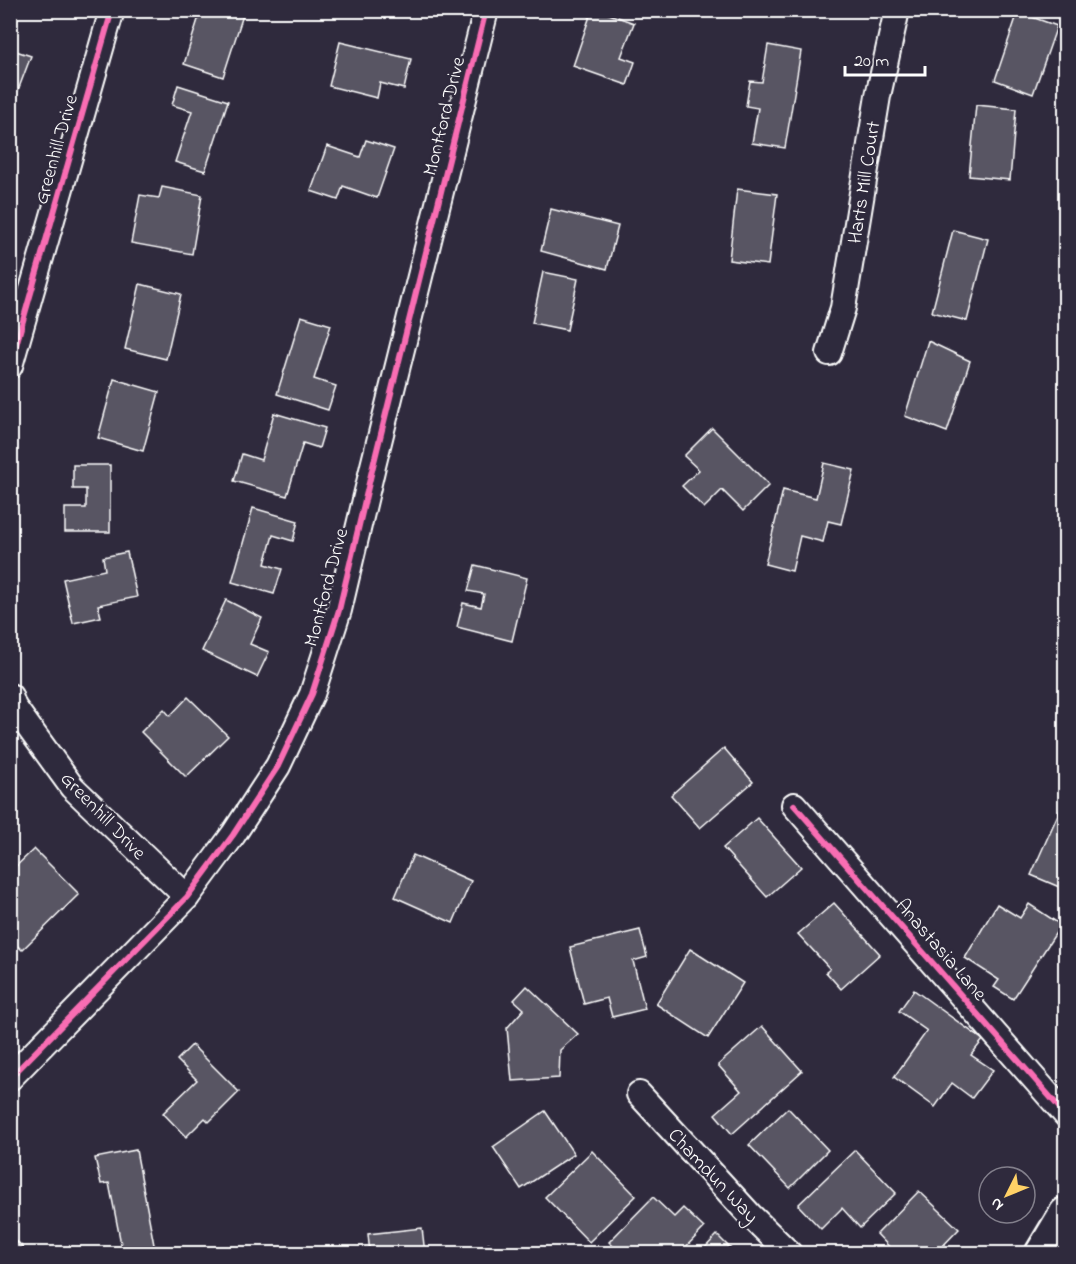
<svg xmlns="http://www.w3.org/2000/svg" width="1076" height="1264" font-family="'Indie Flower',sans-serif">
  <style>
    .building { fill: #595564; stroke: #fff; stroke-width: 1.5 }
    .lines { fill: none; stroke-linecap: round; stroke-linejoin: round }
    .street-casing { stroke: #fff; stroke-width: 28 }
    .secondary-casing { stroke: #fff; stroke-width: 38 }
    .street { stroke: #2f2a3d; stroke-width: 24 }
    .secondary { stroke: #2f2a3d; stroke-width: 33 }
    .cycleway-casing { stroke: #2f2a3d; stroke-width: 10 }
    .cycleway { stroke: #f96db3; stroke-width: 6 }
    .labels { text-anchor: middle; stroke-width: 5; stroke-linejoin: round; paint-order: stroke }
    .street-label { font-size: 20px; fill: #fff; stroke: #2f2a3d }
  </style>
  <rect width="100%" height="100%" fill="#2f2a3d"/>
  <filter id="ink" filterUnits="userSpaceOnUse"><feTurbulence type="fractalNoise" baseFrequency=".0167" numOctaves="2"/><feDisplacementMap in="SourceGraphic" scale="12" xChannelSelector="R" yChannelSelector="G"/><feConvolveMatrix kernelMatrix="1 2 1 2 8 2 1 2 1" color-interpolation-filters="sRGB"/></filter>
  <g filter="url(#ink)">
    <g class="building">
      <polygon points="201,10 240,10 244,12 223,77 184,64"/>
      <polygon points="592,10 598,10 634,23 621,57 635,62 627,85 573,66"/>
      <polygon points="1018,12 1057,26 1033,94 995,80"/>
      <polygon points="340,42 411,59 404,89 380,83 377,98 329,86"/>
      <polygon points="768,45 801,51 785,148 752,143 758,108 746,106 750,81 762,82"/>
      <polygon points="10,49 31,56 12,106 10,106"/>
      <polygon points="178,85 228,101 205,171 175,162 192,111 172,105"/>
      <polygon points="976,105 1016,109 1010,180 969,176"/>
      <polygon points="366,140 394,149 377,198 343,186 338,200 311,191 327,146 360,157"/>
      <polygon points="162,187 202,195 192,254 131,243 140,195 159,198"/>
      <polygon points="737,189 777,194 768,265 729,260"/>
      <polygon points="551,209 618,226 607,269 541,251"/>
      <polygon points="953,230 988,239 967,321 932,312"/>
      <polygon points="543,272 578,279 567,330 532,323"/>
      <polygon points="140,284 181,294 166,359 125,349"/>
      <polygon points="301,316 331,325 314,379 336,386 328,410 277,394"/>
      <polygon points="928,341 970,361 947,432 905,416"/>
      <polygon points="114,379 159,392 143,451 98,438"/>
      <polygon points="274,413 325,428 319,448 303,443 287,496 234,481 242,454 261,460"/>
      <polygon points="712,428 769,485 743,511 722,490 704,508 682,486 699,470 684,456"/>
      <polygon points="824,463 854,470 841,524 828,521 823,542 800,536 792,571 765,564 783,490 816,498"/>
      <polygon points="73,465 110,465 110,532 65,532 65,508 86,508 86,489 73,489"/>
      <polygon points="253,508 298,521 293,541 273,535 265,564 282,569 274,594 232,582"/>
      <polygon points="127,552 137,597 98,605 101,617 73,623 63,579 105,570 103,557"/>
      <polygon points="475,565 527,578 512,641 457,627 463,603 481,607 484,594 468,591"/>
      <polygon points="226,600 262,618 250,644 269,652 257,677 202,651"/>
      <polygon points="188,697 228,736 186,777 141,732 164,709 170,716"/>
      <polygon points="724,748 753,782 700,828 671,795"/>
      <polygon points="1063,803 1066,804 1066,886 1064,889 1031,875"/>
      <polygon points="757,818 801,867 767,897 723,848"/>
      <polygon points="34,849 79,894 22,950 10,939 10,872"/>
      <polygon points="413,855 471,881 453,923 395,897"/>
      <polygon points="834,903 880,954 841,989 826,972 830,969 798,934"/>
      <polygon points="997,904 1020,918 1029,904 1061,925 1013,999 994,987 999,980 965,958"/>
      <polygon points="640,930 647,957 633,961 645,1009 612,1017 607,998 584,1004 570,947"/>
      <polygon points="690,949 743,983 708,1038 656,1004"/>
      <polygon points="527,986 578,1034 560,1050 559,1078 512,1081 507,1028 524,1009 514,1000"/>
      <polygon points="914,990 983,1040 971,1055 993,1070 972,1098 952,1083 935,1107 894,1077 927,1031 899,1011"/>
      <polygon points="762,1026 802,1071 732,1134 715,1114 741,1091 718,1065"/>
      <polygon points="192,1045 239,1092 209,1122 205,1118 186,1137 163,1113 197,1080 177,1060"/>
      <polygon points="788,1108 828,1150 790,1188 749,1145"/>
      <polygon points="545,1111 574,1154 521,1189 493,1147"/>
      <polygon points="136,1150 155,1250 136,1254 123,1254 109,1183 101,1184 95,1158"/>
      <polygon points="855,1150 896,1193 860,1228 842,1208 821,1229 798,1205"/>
      <polygon points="592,1151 636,1196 589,1242 545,1197"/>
      <polygon points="919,1191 959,1229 935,1254 896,1254 877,1234"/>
      <polygon points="653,1197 674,1217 683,1208 704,1228 679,1254 621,1254 609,1242"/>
      <polygon points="422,1228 425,1254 370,1254 368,1234"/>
      <polygon points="717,1235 736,1254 699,1254"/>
      <polygon points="489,1243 498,1254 477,1254"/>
    </g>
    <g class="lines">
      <defs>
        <g id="street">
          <polyline points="829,353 843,308 878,96 897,10"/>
          <polyline points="10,366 112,10"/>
          <polyline points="10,696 14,707 72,787 187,897"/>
          <polyline points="794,805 1066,1115"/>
          <polyline points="10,1078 187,897 233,835 278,766 312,694 339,610 373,466 486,10"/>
          <polyline points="639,1094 750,1215 790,1254"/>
          <polyline points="10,1253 11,1254"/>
        </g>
        <polyline id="secondary" points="1042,1254 1066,1214"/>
      </defs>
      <use href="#street" class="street-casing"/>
      <use href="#secondary" class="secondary-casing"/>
      <use href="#street" class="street"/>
      <use href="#secondary" class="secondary"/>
      <defs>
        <g id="cycleway">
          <polyline points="10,366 112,10"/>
          <polyline points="794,805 1066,1115"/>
          <polyline points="10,1078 187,897 233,835 278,766 312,694 339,610 373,466 486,10"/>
        </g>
      </defs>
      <use href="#cycleway" class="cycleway-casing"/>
      <use href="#cycleway" class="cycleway"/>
    </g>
  </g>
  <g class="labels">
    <g class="street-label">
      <text transform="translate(443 116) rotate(-76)" y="7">Montford Drive</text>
      <text transform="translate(55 149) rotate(-74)" y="7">Greenhill Drive</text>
      <text transform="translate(863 182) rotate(-81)" y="7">Harts Mill Court</text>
      <text transform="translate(325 587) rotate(-75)" y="7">Montford Drive</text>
      <text transform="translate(104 815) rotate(46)" y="7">Greenhill Drive</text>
      <text transform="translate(942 949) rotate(49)" y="7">Anastasia Lane</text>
      <text transform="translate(714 1175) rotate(47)" y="7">Chamdun Way</text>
    </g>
  </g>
  <rect width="1076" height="1264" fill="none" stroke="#2f2a3d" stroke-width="36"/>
  <rect x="18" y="18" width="1040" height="1228" fill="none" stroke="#fff" stroke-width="2" filter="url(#ink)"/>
  <g transform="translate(1007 1195) rotate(227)"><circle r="28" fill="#2f2a3d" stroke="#827f8b" stroke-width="1.5"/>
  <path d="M0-4.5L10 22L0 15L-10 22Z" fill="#ffd166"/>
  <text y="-9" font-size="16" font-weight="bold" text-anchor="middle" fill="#ffffff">N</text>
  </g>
  <path d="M845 66v9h80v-9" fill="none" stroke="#ffffff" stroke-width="3"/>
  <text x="854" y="66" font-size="18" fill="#ffffff" stroke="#2f2a3d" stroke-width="4.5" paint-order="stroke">20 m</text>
</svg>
